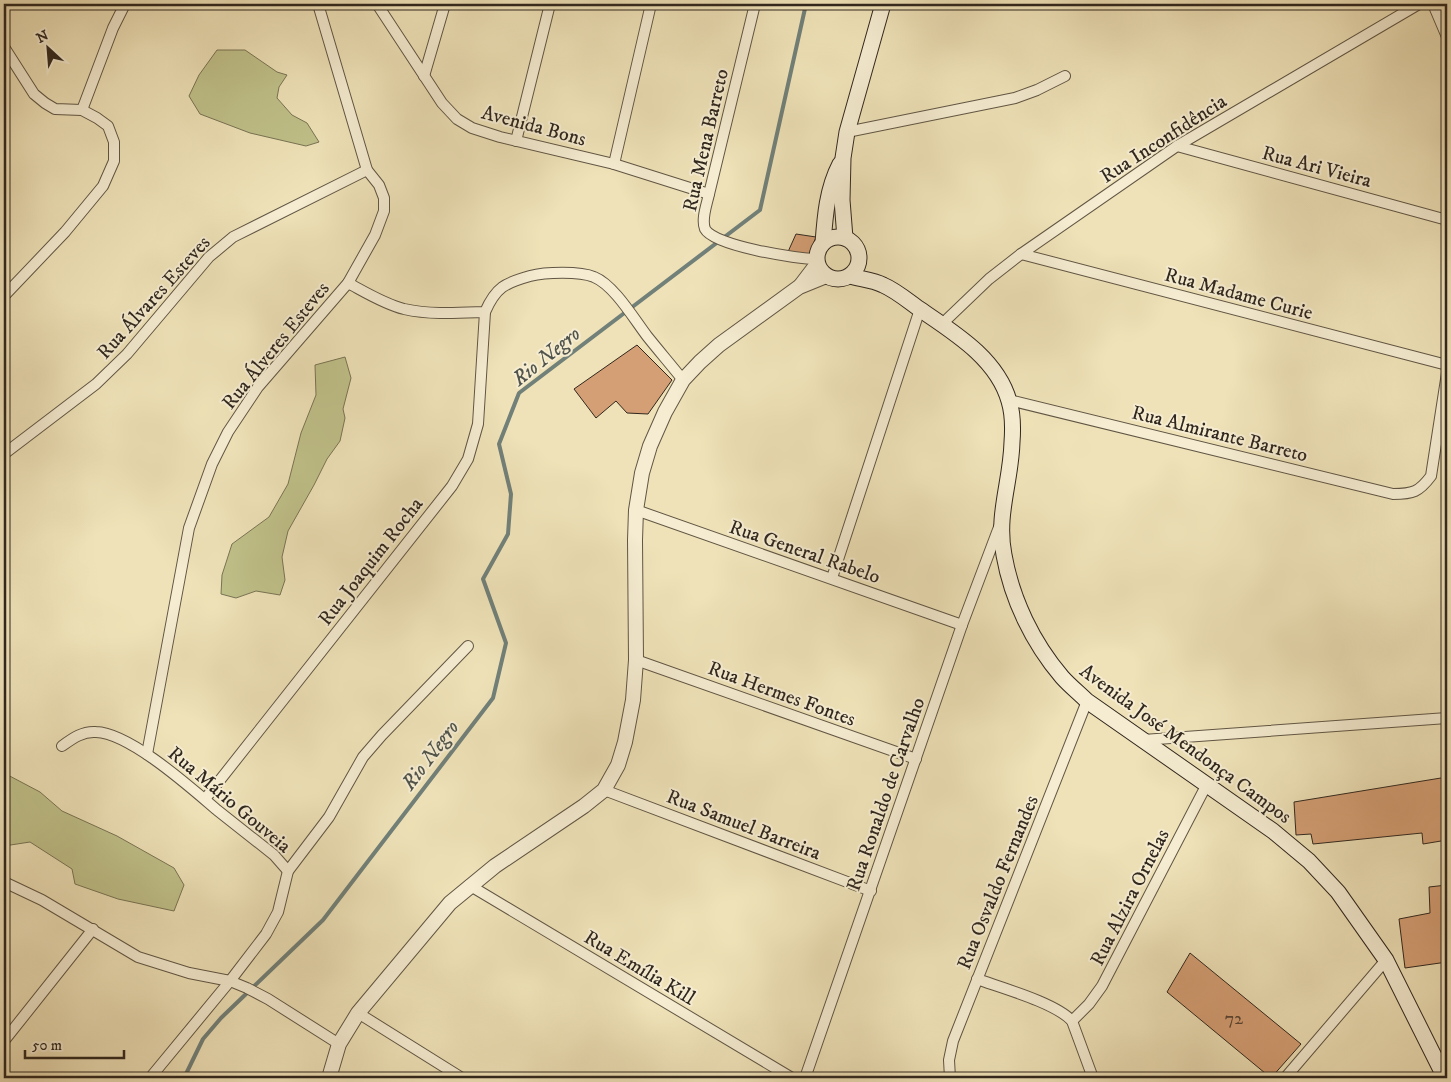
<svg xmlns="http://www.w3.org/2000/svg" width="1451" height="1082" font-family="'IM FELL DW Pica',serif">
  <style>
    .green { fill: #c0c18a; stroke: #787454 }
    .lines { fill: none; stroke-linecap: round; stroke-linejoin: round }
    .stream { stroke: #718079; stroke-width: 4 }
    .building { fill: #d59f75; stroke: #30271e }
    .minor-casing { stroke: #605644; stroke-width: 12 }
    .tertiary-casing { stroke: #605644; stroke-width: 16 }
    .secondary-casing { stroke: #30271e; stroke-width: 17 }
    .minor { stroke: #f5ecd1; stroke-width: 10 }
    .tertiary { stroke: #f5ecd1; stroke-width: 14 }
    .secondary { stroke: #f5ecd1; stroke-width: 15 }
    .labels { text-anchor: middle; stroke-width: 4; stroke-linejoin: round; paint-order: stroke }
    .number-label { font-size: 18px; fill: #594534 }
    .street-label { font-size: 20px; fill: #30271e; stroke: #f5ecd1 }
    .water-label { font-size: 21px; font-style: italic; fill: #50544c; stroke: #f5ecd1 }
  </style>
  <rect width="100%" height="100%" fill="#efe2b8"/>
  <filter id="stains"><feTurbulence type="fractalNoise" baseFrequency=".004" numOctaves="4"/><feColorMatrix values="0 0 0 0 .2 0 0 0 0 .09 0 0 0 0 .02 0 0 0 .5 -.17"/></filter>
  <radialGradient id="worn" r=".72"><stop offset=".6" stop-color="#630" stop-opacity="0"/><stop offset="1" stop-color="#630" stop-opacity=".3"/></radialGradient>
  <g class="green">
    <polygon points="217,50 245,50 277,72 287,75 279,87 277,98 292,115 307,123 319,142 306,146 250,133 200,114 189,96 199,75"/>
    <polygon points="345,357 351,378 343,409 345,418 340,441 327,459 314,485 288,531 282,557 285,580 280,595 256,591 236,598 221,594 222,575 232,544 269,517 288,484 301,433 316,395 315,365"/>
    <polygon points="4,773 40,792 62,811 117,836 174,868 184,885 174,911 118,899 75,884 72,869 30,842 4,846"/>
  </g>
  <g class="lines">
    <polyline class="stream" points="184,1078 203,1039 221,1018 323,920 493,698 506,643 483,579 508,534 511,494 499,444 519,393 760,210 806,4"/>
  </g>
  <g class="building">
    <polygon points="796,234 816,237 809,255 787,254"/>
    <polygon points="637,345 672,380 648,414 627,413 616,401 596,418 574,389"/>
    <polygon points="1447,777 1447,840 1423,844 1422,833 1313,844 1311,834 1296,835 1294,802"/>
    <polygon points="1447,885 1447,962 1405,968 1399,919 1430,913 1429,887"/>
    <polygon points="1190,953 1301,1044 1271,1078 1167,992"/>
  </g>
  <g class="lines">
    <defs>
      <g id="minor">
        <polyline points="377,4 442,103 457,119 472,128 500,137 614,164 709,194"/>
        <path d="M 755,4 L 709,194 C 707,204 701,219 705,229 C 714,246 797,259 817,259"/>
        <polyline points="1433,4 1447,37"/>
        <polyline points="4,47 34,94 45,103 55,109 82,110 97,118 108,126 114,142 114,161 103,186 65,232 4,296"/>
        <polyline points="424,76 445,4"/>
        <polyline points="82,110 113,28 125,4"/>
        <polyline points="847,132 1015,98 1037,90 1065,76"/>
        <polyline points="516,141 550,4"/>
        <polyline points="1177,146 1447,220"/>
        <polyline points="614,164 651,4"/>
        <polyline points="1021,254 1447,365"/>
        <path d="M 348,283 C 365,292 384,304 404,309 C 431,315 458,313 485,312 C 496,287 505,283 530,276 C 545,272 580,271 594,277 C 614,285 634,319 647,336 C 659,351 671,365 683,380"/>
        <polyline points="942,324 989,279 1021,254 1177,146 1419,4"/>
        <path d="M 1009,400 L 1393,494 C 1413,494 1419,492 1431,476 L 1447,373"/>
        <polyline points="4,454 96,384 127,354 209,257 233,237 367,170"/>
        <polyline points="636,510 962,625"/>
        <polyline points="832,578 920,309"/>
        <polyline points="636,660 916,759"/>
        <polyline points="1143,740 1447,718"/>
        <path d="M 62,746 C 73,738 83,731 96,732 C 130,733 191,788 217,810 C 236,825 255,840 274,855 L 288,871"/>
        <polyline points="147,754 189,528 212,464 228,432 258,387 348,283 375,235 384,211 384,198 379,185 367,170 318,4"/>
        <polyline points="604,790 871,891"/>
        <polyline points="205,799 452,486 468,459 478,424 485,312"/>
        <polyline points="4,882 42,900 138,957 189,973 230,981 247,988 268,999 339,1044"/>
        <polyline points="469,885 792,1078"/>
        <path d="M 977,979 C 1002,988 1056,1003 1072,1021 L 1093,1078"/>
        <polyline points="358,1013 462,1078"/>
        <polyline points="1072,1021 1089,1004 1102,986 1207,784"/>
        <polyline points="4,1041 93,929"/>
        <polyline points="150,1078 230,981 266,934 278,912 288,871 329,817 363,757 382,735 468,646"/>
        <polyline points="805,1078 962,625 999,527"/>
        <polyline points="950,1078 949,1060 953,1041 1087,701"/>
        <polyline points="1285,1078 1386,960"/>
      </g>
      <g id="tertiary">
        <polyline points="801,285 817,264"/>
        <polyline points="329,1078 339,1044 358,1013 450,903 495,866 584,806 604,790 618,765 625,742 633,700 636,660 635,540 636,510 642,473 650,446 665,412 683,380 700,362 719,345 799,287 826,276"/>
      </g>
      <g id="secondary">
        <circle cx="838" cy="258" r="21"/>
        <polyline points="845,238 842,200 843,158 847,132 883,4"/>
        <path d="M 823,243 C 825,216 827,189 840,164"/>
        <path d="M 850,276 C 861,279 874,280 883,285 C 895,290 907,300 918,308 C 953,332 997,358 1009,401 C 1013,414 1013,429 1012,442 C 1011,482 996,515 1004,555 C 1012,600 1033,643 1062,677 C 1070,686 1079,693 1087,701 L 1273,831 L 1309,861 L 1338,892 L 1386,960 L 1445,1078"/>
      </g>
    </defs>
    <use href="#minor" class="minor-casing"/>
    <use href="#tertiary" class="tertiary-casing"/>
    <use href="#secondary" class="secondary-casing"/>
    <use href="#minor" class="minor"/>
    <use href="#tertiary" class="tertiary"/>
    <use href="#secondary" class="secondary"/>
  </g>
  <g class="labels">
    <g class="number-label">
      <text x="1234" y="1024">72</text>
    </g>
    <g class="street-label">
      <text transform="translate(534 125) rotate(15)" y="7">Avenida Bons</text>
      <text transform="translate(1163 138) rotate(-33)" y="7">Rua Inconfidência</text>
      <text transform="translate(705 140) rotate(-77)" y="7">Rua Mena Barreto</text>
      <text transform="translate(1317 166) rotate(15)" y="7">Rua Ari Vieira</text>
      <text transform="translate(1239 293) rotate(15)" y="7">Rua Madame Curie</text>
      <text transform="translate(153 297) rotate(-48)" y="7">Rua Álvares Esteves</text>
      <text transform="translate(275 345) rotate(-51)" y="7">Rua Álveres Esteves</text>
      <text transform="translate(1220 433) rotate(14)" y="7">Rua Almirante Barreto</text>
      <text transform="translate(805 551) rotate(19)" y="7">Rua General Rabelo</text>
      <text transform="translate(370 561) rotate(-52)" y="7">Rua Joaquim Rocha</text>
      <text transform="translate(782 693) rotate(20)" y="7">Rua Hermes Fontes</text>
      <text transform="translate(1186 743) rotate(36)" y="7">Avenida José Mendonça Campos</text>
      <text transform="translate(885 794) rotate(-71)" y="7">Rua Ronaldo de Carvalho</text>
      <text transform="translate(230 799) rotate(40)" y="7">Rua Mário Gouveia</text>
      <text transform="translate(744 824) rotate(21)" y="7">Rua Samuel Barreira</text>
      <text transform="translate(997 882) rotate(-68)" y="7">Rua Osvaldo Fernandes</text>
      <text transform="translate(1129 897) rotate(-63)" y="7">Rua Alzira Ornelas</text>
      <text transform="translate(640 967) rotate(31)" y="7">Rua Emília Kill</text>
    </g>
    <g class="water-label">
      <text transform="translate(546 356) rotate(-39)" y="7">Rio Negro</text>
      <text transform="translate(430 755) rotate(-53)" y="7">Rio Negro</text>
    </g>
  </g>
  <rect width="1451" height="1082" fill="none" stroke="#efe2b8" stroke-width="20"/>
  <rect x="5" y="5" width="1441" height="1072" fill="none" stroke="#30271e" stroke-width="2.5"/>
  <rect x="10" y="10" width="1431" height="1062" fill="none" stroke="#30271e"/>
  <g transform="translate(48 48) rotate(334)" stroke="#f5ecd1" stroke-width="4" paint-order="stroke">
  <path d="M0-4L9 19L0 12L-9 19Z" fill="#30271e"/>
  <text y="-8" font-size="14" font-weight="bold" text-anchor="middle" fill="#30271e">N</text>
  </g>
  <path d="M25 1050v8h99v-8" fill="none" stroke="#30271e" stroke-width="2.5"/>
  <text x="32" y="1050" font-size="15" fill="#30271e" stroke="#f5ecd1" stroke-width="4" paint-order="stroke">50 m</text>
  <rect width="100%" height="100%" filter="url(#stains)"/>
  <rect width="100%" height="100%" fill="url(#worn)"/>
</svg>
